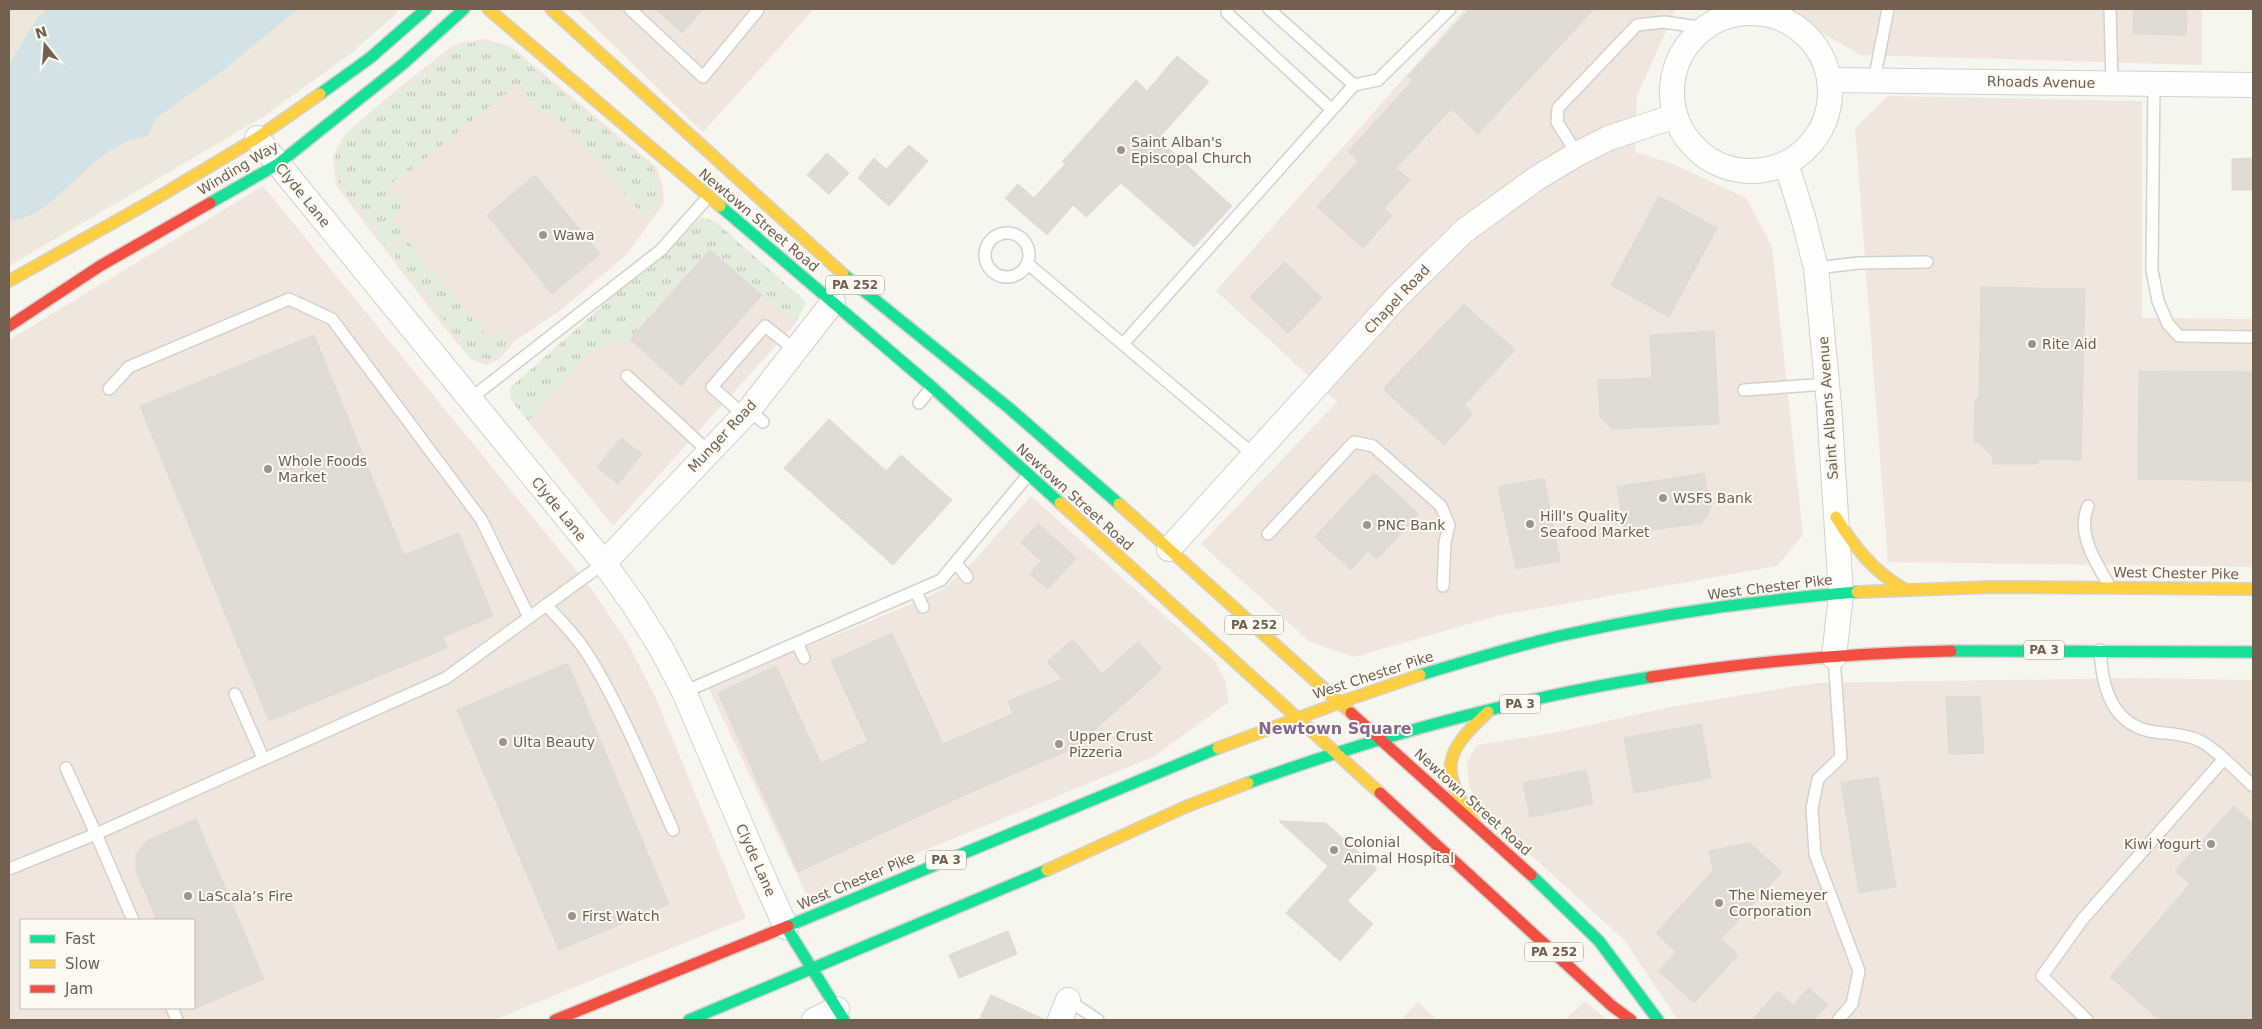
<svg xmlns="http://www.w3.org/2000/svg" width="2262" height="1029" font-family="'DejaVu Sans',sans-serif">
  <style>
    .residential { fill: #ede7dc }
    .commercial { fill: #f0e6de; fill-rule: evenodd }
    .grass { fill: url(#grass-tufts) }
    .water { fill: #d2e2e6 }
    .building { fill: #e0dbd4; stroke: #dfdad1 }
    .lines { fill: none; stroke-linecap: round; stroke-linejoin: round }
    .lane-casing { stroke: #d4d1cb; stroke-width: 14 }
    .street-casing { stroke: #d4d1cb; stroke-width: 26 }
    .fast-casing { stroke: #d5d1cb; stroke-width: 14 }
    .slow-casing { stroke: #d5d1cb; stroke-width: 14 }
    .jam-casing { stroke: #d5d1cb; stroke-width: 14 }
    .lane { stroke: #fefefc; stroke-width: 11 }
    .street { stroke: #fefefc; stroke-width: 24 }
    .fast { stroke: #16e098; stroke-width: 11 }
    .slow { stroke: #ffcf43; stroke-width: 11 }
    .jam { stroke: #f24e42; stroke-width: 11 }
    .poi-dot { fill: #a09488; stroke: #fdfaf2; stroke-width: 2 }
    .labels { text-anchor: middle; stroke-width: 4; stroke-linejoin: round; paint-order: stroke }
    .shield { fill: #fdfaf2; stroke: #9c8e81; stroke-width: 1 }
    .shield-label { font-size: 12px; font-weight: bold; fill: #726051 }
    .street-label { font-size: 14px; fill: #726051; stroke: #fdfaf2 }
    .poi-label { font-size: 14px; fill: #726051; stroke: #fdfaf2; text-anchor: start }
    .quarter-label { font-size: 16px; font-weight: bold; fill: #85698d; stroke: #fdfaf2 }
  </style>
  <defs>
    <pattern id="grass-tufts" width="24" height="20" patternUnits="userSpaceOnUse" patternTransform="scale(1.25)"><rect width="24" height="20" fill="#e3eddb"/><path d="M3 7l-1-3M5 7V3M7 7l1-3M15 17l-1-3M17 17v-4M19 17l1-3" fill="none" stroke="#bcc3b4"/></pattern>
  </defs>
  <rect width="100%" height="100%" fill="#f6f5ee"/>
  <polygon class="residential" points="9,9 399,9 396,14 350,54 263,117 9,266"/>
  <g class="commercial">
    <polygon points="576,9 814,9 703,132"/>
    <polygon points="1465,9 1676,9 1637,96 1635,152 1673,164 1746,198 1772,247 1803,535 1777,566 1496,616 1354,657 1309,641 1201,544 1337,402 1216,291"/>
    <polygon points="1782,9 2202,9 2202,65 1860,55"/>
    <polygon points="484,39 510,46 656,167 662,184 664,203 626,255 562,309 516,340 499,359 486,365 471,359 440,322 336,185 333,157 345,134 400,87 451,47 463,42"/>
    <polygon points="1888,96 2142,101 2142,318 2253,319 2253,567 1888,562 1855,128"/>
    <path d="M 263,186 L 592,590 L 626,640 L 655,696 L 746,918 L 494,1020 L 9,1020 L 9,340 ZM 21,920 L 194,920 L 194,1008 L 21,1008 Z"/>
    <polygon points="710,250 795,324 613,526 528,421 595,348 630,338"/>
    <polygon points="1031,496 1215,661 1225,680 1229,702 1153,757 808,898 708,687 917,602 943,589 973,562"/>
    <polygon points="2138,678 2253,680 2253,1020 1678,1020 1624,940 1481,809 1469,786 1467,763 1477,745 1554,733 1670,707 1815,683"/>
    <polygon points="1585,1001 1607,1020 1565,1020"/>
    <polygon points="1418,1002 1437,1020 1401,1020"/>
  </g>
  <g class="grass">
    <polygon points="479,42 509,48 653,168 660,190 660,201 643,215 570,129 553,114 538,111 517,84 411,170 388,185 403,206 390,219 488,338 503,329 510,337 508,347 489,359 471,356 339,184 335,157 345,135 459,46"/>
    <polygon points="702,217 717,223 806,302 795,324 710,250 629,339 595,348 528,421 511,400 510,388"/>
  </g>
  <path class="water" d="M 47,9 L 298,9 L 222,71 L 156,118 L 147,137 C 141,138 134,138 128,141 C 88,155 50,220 9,221 L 9,64 L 37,19 Z"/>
  <g class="building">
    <polygon points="656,9 704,9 682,33"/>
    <polygon points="1470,9 1594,9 1478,134 1451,109 1396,168 1410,180 1384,208 1392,216 1363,248 1317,207 1358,161 1348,152 1413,80 1408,76"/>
    <polygon points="2134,9 2187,9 2186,35 2133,34"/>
    <polygon points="1177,56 1209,82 1158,139 1232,206 1194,247 1121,183 1086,217 1073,205 1047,235 1005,198 1018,184 1034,198 1066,163 1062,162 1136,80 1147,91"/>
    <polygon points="909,145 928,161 889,206 858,178 874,158 886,169"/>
    <polygon points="827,153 849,173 829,194 807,175"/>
    <polygon points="2253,158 2253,190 2232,190 2232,159"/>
    <polygon points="535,175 600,254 552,294 487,215"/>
    <polygon points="1659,196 1717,228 1669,317 1611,285"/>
    <polygon points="710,250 762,295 681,386 630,339"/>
    <polygon points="1285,262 1322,298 1288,333 1250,297"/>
    <polygon points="1981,287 2085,289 2081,460 2038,459 2038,464 1993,464 1993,457 1979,443 1974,443 1975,399 1979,399"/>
    <polygon points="1464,304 1515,350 1464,405 1473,414 1444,445 1383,389"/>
    <polygon points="1714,331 1719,424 1612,429 1600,417 1598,380 1652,378 1650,335"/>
    <polygon points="314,335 404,555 459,533 493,616 443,637 447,648 269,721 140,406"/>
    <polygon points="2139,371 2253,372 2253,481 2138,479"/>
    <polygon points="829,419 886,471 901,455 952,500 893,565 784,468"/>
    <polygon points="621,438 642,454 618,484 597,467"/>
    <polygon points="1374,473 1419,514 1377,559 1368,551 1351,570 1315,537"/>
    <polygon points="1704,473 1710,508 1707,516 1701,523 1625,534 1617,487"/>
    <polygon points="1544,478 1560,561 1516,569 1498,487"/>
    <polygon points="1038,524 1076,558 1048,589 1030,574 1041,561 1021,543"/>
    <polygon points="892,633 943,744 1013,714 1008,701 1062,679 1047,662 1073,639 1102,674 1138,642 1162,669 1085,739 1088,742 967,794 798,872 718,693 776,666 821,763 868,741 831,661"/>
    <polygon points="568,663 669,904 559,950 457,710"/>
    <polygon points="1946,697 1980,697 1984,753 1949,754"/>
    <polygon points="1701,724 1711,778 1634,793 1624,738"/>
    <polygon points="1586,770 1593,804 1530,817 1523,783"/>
    <polygon points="1878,777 1896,887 1859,893 1841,783"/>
    <polygon points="2234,806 2253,824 2253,1020 2160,1020 2110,977 2190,884 2175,870"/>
    <polygon points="196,819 264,979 194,1009 194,920 157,920 136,871 136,854 148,840"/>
    <polygon points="1279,821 1326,823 1377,869 1347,901 1373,924 1340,961 1286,913 1328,866"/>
    <polygon points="1750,843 1782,872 1721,939 1738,955 1694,1003 1659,971 1676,952 1656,933 1713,871 1709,851"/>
    <polygon points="1008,931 1017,954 959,978 949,955"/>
    <polygon points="1809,988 1828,1005 1814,1020 1752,1020 1778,991 1793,1005"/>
    <polygon points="991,995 1046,1020 979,1020"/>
  </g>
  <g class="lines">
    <defs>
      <g id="lane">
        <polyline points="630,9 703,77 758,10"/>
        <polyline points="1228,9 1227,13 1331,109"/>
        <polyline points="1725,9 1726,17"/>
        <polyline points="2110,9 2112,83"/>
        <polyline points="1782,19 1787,9"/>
        <polyline points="1874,81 1888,9"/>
        <polyline points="2154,83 2152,270 2158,301 2168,324 2179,336 2253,337"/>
        <polyline points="1354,85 1378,80 1450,9"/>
        <polyline points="1577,154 1557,122 1558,108 1637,25 1664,22 1705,28"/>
        <circle cx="1007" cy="255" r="22"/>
        <polyline points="1028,264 1254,455"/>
        <polyline points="1816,268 1859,263 1927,262"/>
        <polyline points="1123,344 1354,85 1269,9"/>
        <polyline points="627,376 709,452"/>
        <polyline points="109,389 129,367 289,299 332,319 481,519 529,617"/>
        <polyline points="1744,390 1827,384"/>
        <polyline points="470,399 661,250 708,197"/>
        <polyline points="919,403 932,387"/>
        <polyline points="749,410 763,422"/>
        <polyline points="744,415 712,387 765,326 795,350"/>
        <path d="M 2088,506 C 2076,534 2096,562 2110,587"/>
        <polyline points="1268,534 1354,442 1373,446 1441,506 1449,525 1445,542 1443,586"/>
        <polyline points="956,563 967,577"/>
        <polyline points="916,592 923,607"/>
        <path d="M 546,605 C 562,622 578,638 590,658 C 623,712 647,772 673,830"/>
        <polyline points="797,643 804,658"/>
        <path d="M 2100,650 C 2102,684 2110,722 2149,731 C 2165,734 2183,733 2198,740 C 2213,746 2240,774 2253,786"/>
        <polyline points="1834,657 1841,757 1818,779 1812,808 1815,854 1859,971 1852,1004 1838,1020"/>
        <polyline points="684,692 941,580 1028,475"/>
        <polyline points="235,694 263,758"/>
        <polyline points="66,768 96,834 446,678 604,563"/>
        <polyline points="9,869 96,834 133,920"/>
        <polyline points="1068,1000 1098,1020"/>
        <polyline points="172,1008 177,1020"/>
        <polyline points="2087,1020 2042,976 2082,920 2223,760"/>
      </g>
      <g id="street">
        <circle cx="1751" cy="92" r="79"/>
        <polyline points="1829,80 2253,85"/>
        <polyline points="257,138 604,563 634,605 661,648 684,692 762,874 786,927"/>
        <polyline points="1786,163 1803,217 1816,268 1829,405 1841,594 1834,657"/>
        <polyline points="1169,549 1396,298 1464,231 1537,178 1577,154 1609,138 1675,116"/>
        <polyline points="604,563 749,410 833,302"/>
        <polyline points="814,1020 837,1009"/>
        <polyline points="1060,1020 1068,1000"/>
      </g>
      <g id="fast">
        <polyline points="320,94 370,58 426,9"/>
        <polyline points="210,203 278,164 403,64 464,9"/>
        <polyline points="720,206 932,387 1060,503"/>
        <polyline points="843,274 1009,408 1119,504"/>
        <polyline points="1951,651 2253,652"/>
        <path d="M 1420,675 C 1466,661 1512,647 1559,636 C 1658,614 1757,600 1857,592"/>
        <path d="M 1248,783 C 1379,736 1514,699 1651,677"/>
        <polyline points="1531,875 1599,941 1658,1020"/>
        <polyline points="788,926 1218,748"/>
        <polyline points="786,927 844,1020"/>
        <polyline points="689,1020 1047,870"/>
      </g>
      <g id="slow">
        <polyline points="488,9 720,206"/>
        <polyline points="551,9 843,274"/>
        <polyline points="9,281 150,202 257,138 320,94"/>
        <polyline points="1060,503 1380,793"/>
        <polyline points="1119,504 1351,713"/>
        <path d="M 1836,517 C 1854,547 1873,571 1904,589"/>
        <polyline points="1857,592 1993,587 2253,589"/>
        <polyline points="1218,748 1344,701 1420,675"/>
        <path d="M 1474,822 C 1440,770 1442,754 1488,712"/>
        <polyline points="1047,870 1185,807 1248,783"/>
      </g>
      <g id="jam">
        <polyline points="9,326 100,266 210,203"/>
        <path d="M 1651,677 C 1751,662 1850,653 1951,651"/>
        <polyline points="1351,713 1531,875"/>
        <polyline points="1380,793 1612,1006 1631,1020"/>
        <polyline points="555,1020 788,926"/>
      </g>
    </defs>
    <use href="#lane" class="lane-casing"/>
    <use href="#street" class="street-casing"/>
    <use href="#fast" class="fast-casing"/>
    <use href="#slow" class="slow-casing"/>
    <use href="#jam" class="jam-casing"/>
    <use href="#lane" class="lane"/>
    <use href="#street" class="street"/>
    <use href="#fast" class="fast"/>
    <use href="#slow" class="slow"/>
    <use href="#jam" class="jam"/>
  </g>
  <g class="poi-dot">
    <circle cx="1121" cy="150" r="5"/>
    <circle cx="543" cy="235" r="5"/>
    <circle cx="2032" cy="344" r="5"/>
    <circle cx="268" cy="469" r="5"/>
    <circle cx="1663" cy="498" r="5"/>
    <circle cx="1530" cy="524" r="5"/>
    <circle cx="1367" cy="525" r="5"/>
    <circle cx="503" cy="742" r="5"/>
    <circle cx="1059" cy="744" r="5"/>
    <circle cx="2211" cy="844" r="5"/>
    <circle cx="1334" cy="850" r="5"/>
    <circle cx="188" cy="896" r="5"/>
    <circle cx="1719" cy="903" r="5"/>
    <circle cx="572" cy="916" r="5"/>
  </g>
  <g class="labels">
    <g class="shield">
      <rect x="826" y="275.5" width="58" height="19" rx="4"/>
      <rect x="1225" y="615.5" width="58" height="19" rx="4"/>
      <rect x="2024" y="640.5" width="40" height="19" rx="4"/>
      <rect x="1500" y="694.5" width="40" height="19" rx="4"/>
      <rect x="926" y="850.5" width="40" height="19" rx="4"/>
      <rect x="1525" y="942.5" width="58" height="19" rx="4"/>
    </g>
    <g class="shield-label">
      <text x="855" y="289">PA 252</text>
      <text x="1254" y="629">PA 252</text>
      <text x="2044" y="654">PA 3</text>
      <text x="1520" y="708">PA 3</text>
      <text x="946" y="864">PA 3</text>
      <text x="1554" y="956">PA 252</text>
    </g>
    <g class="street-label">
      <text transform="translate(2041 82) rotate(1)" y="5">Rhoads Avenue</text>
      <text transform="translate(238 168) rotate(-31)" y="5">Winding Way</text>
      <text transform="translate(303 195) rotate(51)" y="5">Clyde Lane</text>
      <text transform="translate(759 220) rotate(40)" y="5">Newtown Street Road</text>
      <text transform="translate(1397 299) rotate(-47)" y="5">Chapel Road</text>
      <text transform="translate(1828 408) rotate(-94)" y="5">Saint Albans Avenue</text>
      <text transform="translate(722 436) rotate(-47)" y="5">Munger Road</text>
      <text transform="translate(1075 497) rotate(42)" y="5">Newtown Street Road</text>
      <text transform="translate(559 509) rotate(51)" y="5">Clyde Lane</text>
      <text transform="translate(2176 573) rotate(1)" y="5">West Chester Pike</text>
      <text transform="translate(1770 587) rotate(-7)" y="5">West Chester Pike</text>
      <text transform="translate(1373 675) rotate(-18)" y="5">West Chester Pike</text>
      <text transform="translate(1473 802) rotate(42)" y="5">Newtown Street Road</text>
      <text transform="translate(756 860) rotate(66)" y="5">Clyde Lane</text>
      <text transform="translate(856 881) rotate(-23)" y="5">West Chester Pike</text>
    </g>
    <g class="poi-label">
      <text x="1131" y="147">Saint Alban's<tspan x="1131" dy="16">Episcopal Church</tspan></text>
      <text x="553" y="240">Wawa</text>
      <text x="2042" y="349">Rite Aid</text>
      <text x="278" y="466">Whole Foods<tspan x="278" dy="16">Market</tspan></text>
      <text x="1673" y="503">WSFS Bank</text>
      <text x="1540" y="521">Hill's Quality<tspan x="1540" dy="16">Seafood Market</tspan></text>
      <text x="1377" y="530">PNC Bank</text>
      <text x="1069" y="741">Upper Crust<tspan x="1069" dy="16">Pizzeria</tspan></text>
      <text x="513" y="747">Ulta Beauty</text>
      <text x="1344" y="847">Colonial<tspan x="1344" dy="16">Animal Hospital</tspan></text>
      <text x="2201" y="849" text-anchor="end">Kiwi Yogurt</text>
      <text x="1729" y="900">The Niemeyer<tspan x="1729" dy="16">Corporation</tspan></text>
      <text x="198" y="901">LaScala’s Fire</text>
      <text x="582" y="921">First Watch</text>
    </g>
    <g class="quarter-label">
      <text x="1335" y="734">Newtown Square</text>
    </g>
  </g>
  <rect width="2262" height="1029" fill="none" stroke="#726051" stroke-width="20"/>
  <rect x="20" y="919" width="175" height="90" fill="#fdfaf2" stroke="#c5bcb2"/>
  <rect x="30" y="935" width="25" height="8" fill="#16e098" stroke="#c5bcb2"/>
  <text x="65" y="944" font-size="15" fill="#726051">Fast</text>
  <rect x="30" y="960" width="25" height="8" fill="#ffcf43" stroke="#c5bcb2"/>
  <text x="65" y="969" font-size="15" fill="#726051">Slow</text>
  <rect x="30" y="985" width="25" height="8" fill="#f24e42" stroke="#c5bcb2"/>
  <text x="65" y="994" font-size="15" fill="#726051">Jam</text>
  <g transform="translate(45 45) rotate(343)" stroke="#fdfaf2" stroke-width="4" paint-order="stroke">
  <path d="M0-4L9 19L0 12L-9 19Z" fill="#726051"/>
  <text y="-8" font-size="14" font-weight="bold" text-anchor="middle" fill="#726051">N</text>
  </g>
</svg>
